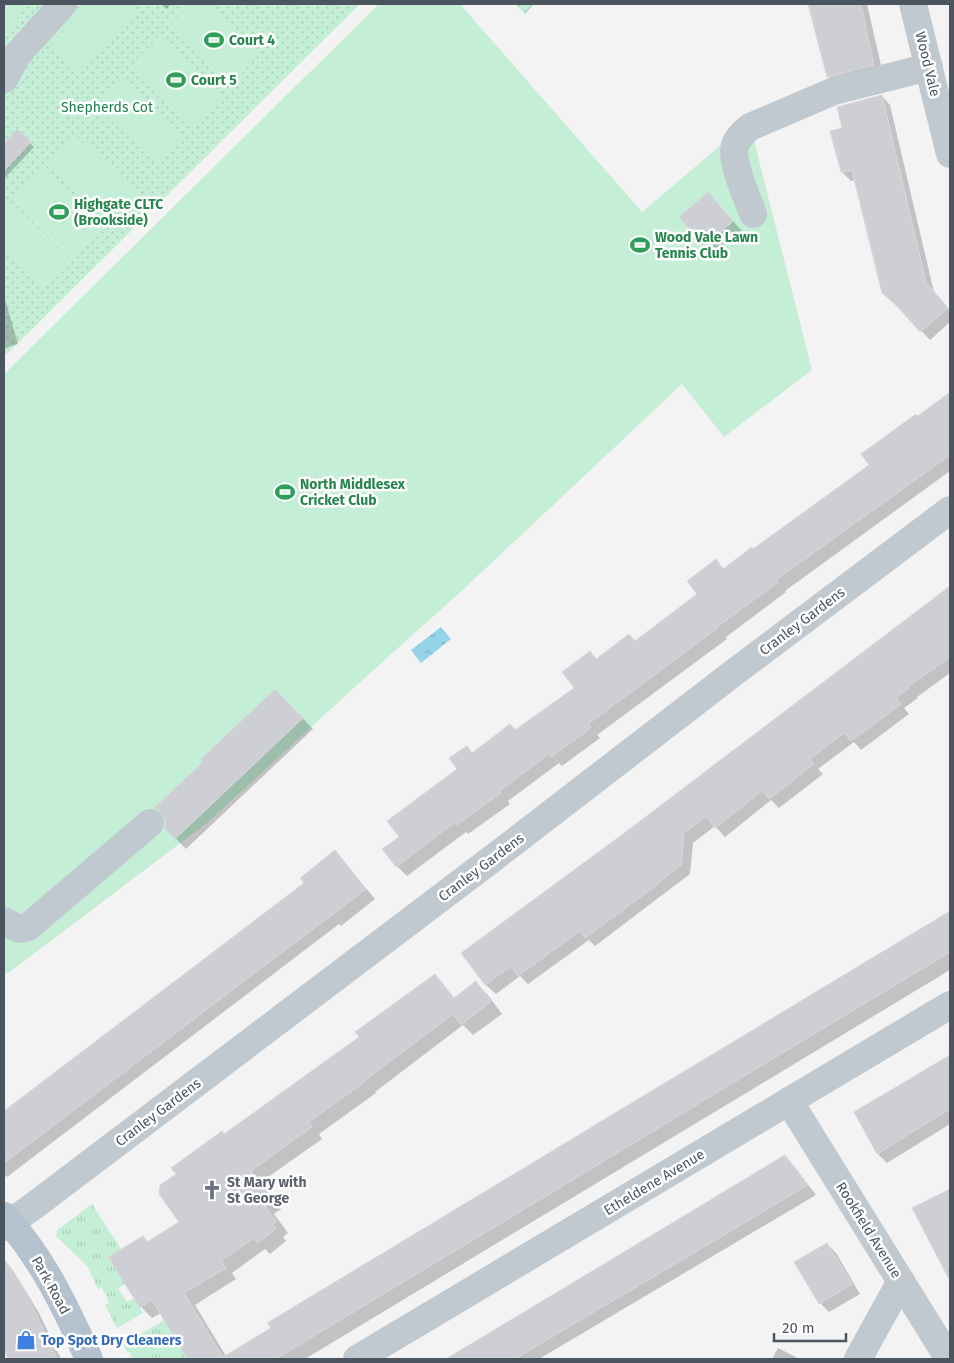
<svg xmlns="http://www.w3.org/2000/svg" width="954" height="1363" font-family="'Fira Sans',sans-serif">
  <style>
    .grass { fill: url(#grass-tufts) }
    .park { fill: url(#park-dots) }
    .garden { fill: url(#garden-furrows) }
    .pitch { fill: #c5eed6 }
    .water { fill: url(#water-ripples) }
    .shadow { fill: #0003 }
    .building { fill: #cdcfd4; stroke: #d7d9dd }
    .lines { fill: none; stroke-linecap: round; stroke-linejoin: round }
    .minor { stroke: #c1c9d0; stroke-width: 28 }
    .major { stroke: #b4c1cf; stroke-width: 28 }
    .labels { text-anchor: middle; stroke-width: 5; stroke-linejoin: round; paint-order: stroke }
    .leisure-label { font-size: 14px; font-weight: bold; fill: #27864d; stroke: #fff; text-anchor: start }
    .street-label { font-size: 14px; fill: #4b555f; stroke: #fff }
    .park-label { font-size: 14px; fill: #1e7e51; stroke: #fff }
    .worship-label { font-size: 14px; font-weight: bold; fill: #5b616d; stroke: #fff; text-anchor: start }
    .shop-label { font-size: 14px; font-weight: bold; fill: #366cbe; stroke: #fff; text-anchor: start }
  </style>
  <defs>
    <pattern id="grass-tufts" width="24" height="20" patternUnits="userSpaceOnUse" patternTransform="scale(1.25)"><rect width="24" height="20" fill="#c5eed6"/><path d="M3 7l-1-3M5 7V3M7 7l1-3M15 17l-1-3M17 17v-4M19 17l1-3" fill="none" stroke="#abceba"/></pattern>
    <pattern id="park-dots" width="8" height="8" patternUnits="userSpaceOnUse" patternTransform="scale(1.25)"><rect width="8" height="8" fill="#c5eed6"/><path d="M2 2h.1M6 6h.1" fill="none" stroke="#abceba" stroke-width="1.8" stroke-linecap="round"/></pattern>
    <pattern id="garden-furrows" width="10" height="10" patternUnits="userSpaceOnUse" patternTransform="scale(1.25)"><rect width="10" height="10" fill="#c5eed6"/><path d="M-1 1l2-2M0 10L10 0M9 11l2-2" fill="none" stroke="#abceba"/></pattern>
    <pattern id="water-ripples" width="26" height="14" patternUnits="userSpaceOnUse" patternTransform="scale(1.25)"><rect width="26" height="14" fill="#95d4e8"/><path d="M2 4q2-2 4 0t4 0M15 11q2-2 4 0t4 0" fill="none" stroke="#7cafbf"/></pattern>
  </defs>
  <rect width="100%" height="100%" fill="#f4f3f3"/>
  <g class="grass">
    <polygon points="92,1204 121,1249 108,1258 125,1284 118,1288 127,1302 134,1298 143,1313 117,1328 105,1305 109,1303 102,1287 98,1289 87,1266 56,1236 57,1230"/>
    <polygon points="164,1320 187,1359 132,1359 130,1352 127,1353 124,1344"/>
  </g>
  <polygon class="park" points="4,4 360,4 4,357"/>
  <polygon class="garden" points="515,4 534,4 525,14"/>
  <g class="pitch">
    <polygon points="4,4 25,4 4,42"/>
    <polygon points="90,4 127,4 137,13 77,74 49,46"/>
    <polygon points="190,4 206,4 259,55 231,84 170,25"/>
    <polygon points="379,4 460,4 642,212 749,121 812,370 724,437 682,384 467,586 358,684 207,823 7,974 4,970 4,374"/>
    <polygon points="159,36 221,96 193,124 131,65"/>
    <polygon points="121,76 182,135 155,163 94,104"/>
    <polygon points="75,135 136,194 109,221 48,163"/>
    <polygon points="42,169 103,228 76,256 15,197"/>
    <polygon points="10,201 71,260 45,288 4,249 4,208"/>
  </g>
  <polygon class="water" points="441,627 451,639 421,663 411,650"/>
  <g class="shadow">
    <polygon points="161,4 171,4 166,9"/>
    <polygon points="810,4 867,4 883,74 837,86 828,76"/>
    <polygon points="882,96 890,105 934,292 950,311 950,322 930,340 903,311 856,180 851,181 842,172 843,129"/>
    <polygon points="17,131 34,147 4,179 4,146"/>
    <polygon points="717,203 742,231 714,255 680,217"/>
    <polygon points="4,296 18,344 4,348"/>
    <polygon points="950,393 950,471 785,591 786,592 726,637 727,639 597,735 600,738 562,766 559,763 508,801 510,804 468,834 466,832 407,876 397,866 384,850 401,837 458,769 466,747 473,754 516,731 576,688 590,652 597,659 636,642 699,595 716,560 724,569 753,551 871,465 918,418"/>
    <polygon points="950,588 950,673 917,697 918,698 904,708 909,714 861,750 854,742 818,769 823,774 779,808 771,800 725,837 715,826 693,843 690,874 595,946 589,940 528,984 520,976 496,994 486,985 462,953 623,835"/>
    <polygon points="286,701 313,729 186,849 166,828 165,818 156,808"/>
    <polygon points="335,851 375,899 341,926 339,924 7,1177 4,1174 4,1112 305,883"/>
    <polygon points="950,912 950,970 305,1359 189,1359 161,1313 152,1318 141,1307 148,1243 181,1222 177,1174 224,1135 360,1037 435,976 455,999 476,983 487,994 502,1014 473,1035 463,1025 375,1092 376,1093 319,1134 322,1139 261,1182 281,1209 274,1214 288,1233 283,1237 286,1241 270,1254 265,1249 232,1273 236,1279 195,1305 226,1356 272,1328 269,1323"/>
    <polygon points="950,1057 950,1124 887,1163 878,1154 855,1112"/>
    <polygon points="785,1156 794,1166 816,1195 539,1359 448,1359"/>
    <polygon points="950,1190 950,1276 914,1209"/>
    <polygon points="827,1244 836,1253 860,1294 829,1312 820,1303"/>
    <polygon points="4,1260 12,1269 39,1313 61,1359 9,1359 4,1348"/>
    <polygon points="778,1348 800,1359 772,1359"/>
  </g>
  <g class="building">
    <polygon points="808,4 861,4 874,65 827,77"/>
    <polygon points="882,95 926,282 948,308 920,332 898,307 882,293 852,171 841,172 830,131 842,128 837,107"/>
    <polygon points="17,129 31,142 4,171 4,144"/>
    <polygon points="708,192 733,221 704,247 679,217"/>
    <polygon points="950,392 950,455 776,580 778,582 717,627 718,628 588,724 591,728 551,757 549,754 499,791 501,793 457,825 455,822 396,867 382,849 399,837 387,821 457,769 449,758 467,746 472,753 510,724 515,730 574,688 562,672 590,651 596,659 629,634 635,641 697,594 687,581 716,559 723,569 752,547 753,549 869,465 861,454 916,414 918,416"/>
    <polygon points="950,586 950,657 908,687 909,688 896,698 901,704 851,741 844,733 810,759 814,764 769,799 762,791 715,828 706,816 684,833 681,865 646,893 585,938 580,931 518,976 511,966 485,985 461,953 623,834"/>
    <polygon points="275,689 303,718 175,839 165,829 165,821 162,813 154,808 203,762 200,760"/>
    <polygon points="335,850 366,889 4,1163 4,1111 304,883 300,878"/>
    <polygon points="950,911 950,952 276,1359 187,1359 152,1300 140,1308 108,1257 143,1236 147,1242 179,1222 159,1194 160,1185 176,1174 171,1168 222,1131 224,1134 359,1037 355,1032 435,974 454,998 476,981 491,1002 461,1025 453,1014 365,1080 366,1081 309,1122 312,1127 251,1171 271,1197 263,1203 277,1222 272,1225 276,1229 257,1243 254,1238 221,1261 226,1268 184,1293 223,1357 271,1328 267,1323"/>
    <polygon points="950,1055 950,1109 877,1154 854,1112"/>
    <polygon points="785,1155 808,1185 515,1359 446,1359"/>
    <polygon points="950,1189 950,1281 912,1208"/>
    <polygon points="827,1243 852,1284 819,1304 794,1262"/>
    <polygon points="4,1258 31,1303 57,1359 8,1359 4,1351"/>
  </g>
  <g class="lines">
    <g class="minor">
      <polyline points="913,4 950,154"/>
      <polyline points="4,79 17,55 63,4"/>
      <path d="M 753,214 C 747,196 730,162 735,145 C 738,137 744,132 750,127 L 834,91 L 929,67"/>
      <polyline points="4,921 19,929 28,927 150,823"/>
      <polyline points="789,1101 949,1359"/>
      <polyline points="4,1227 35,1205 488,862 736,671 950,510"/>
      <polyline points="357,1359 950,1005"/>
      <polyline points="858,1359 901,1281"/>
    </g>
    <path class="major" d="M 4,1216 C 42,1257 66,1308 89,1359"/>
  </g>
  <defs>
    <symbol id="stadium-bare" viewBox="-9 -9 18 18"><path d="M0-5a6.5 5 0 1 0 0 10a6.5 5 0 1 0 0-10ZM-3.5-1.8h7v3.6h-7Z" fill="#2e9e5b" stroke="#fff" stroke-width="2.5" paint-order="stroke"/></symbol>
    <symbol id="church-bare" viewBox="-9 -9 18 18"><path d="M-1.2-6h2.4v3.5h3.3v2.4h-3.3V6h-2.4V-.1h-3.3v-2.4h3.3Z" fill="#6b7280" stroke="#fff" stroke-width="2.5" paint-order="stroke"/></symbol>
    <symbol id="shop-bare" viewBox="-9 -9 18 18"><path d="M-5-2.5h2.3a2.7 3.5 0 0 1 5.4 0H5L5.5 6h-11ZM-1.5-2.5h3a1.5 2.3 0 0 0-3 0Z" fill="#3f7fe0" stroke="#fff" stroke-width="2.5" paint-order="stroke"/></symbol>
  </defs>
  <g fill-rule="evenodd">
    <use href="#stadium-bare" x="200" y="26" width="28" height="28"/>
    <use href="#stadium-bare" x="162" y="66" width="28" height="28"/>
    <use href="#stadium-bare" x="45" y="198" width="28" height="28"/>
    <use href="#stadium-bare" x="626" y="231" width="28" height="28"/>
    <use href="#stadium-bare" x="271" y="478" width="28" height="28"/>
    <use href="#church-bare" x="198" y="1176" width="28" height="28"/>
    <use href="#shop-bare" x="12" y="1326" width="28" height="28"/>
  </g>
  <g class="labels">
    <g class="leisure-label">
      <text x="229" y="45">Court 4</text>
      <text x="191" y="85">Court 5</text>
      <text x="74" y="209">Highgate CLTC<tspan x="74" dy="16">(Brookside)</tspan></text>
      <text x="655" y="242">Wood Vale Lawn<tspan x="655" dy="16">Tennis Club</tspan></text>
      <text x="300" y="489">North Middlesex<tspan x="300" dy="16">Cricket Club</tspan></text>
    </g>
    <g class="street-label">
      <text transform="translate(928 64) rotate(76)" y="5">Wood Vale</text>
      <text transform="translate(802 621) rotate(-37)" y="5">Cranley Gardens</text>
      <text transform="translate(481 867) rotate(-37)" y="5">Cranley Gardens</text>
      <text transform="translate(158 1112) rotate(-37)" y="5">Cranley Gardens</text>
      <text transform="translate(654 1182) rotate(-31)" y="5">Etheldene Avenue</text>
      <text transform="translate(869 1230) rotate(58)" y="5">Rookfield Avenue</text>
      <text transform="translate(51 1285) rotate(61)" y="5">Park Road</text>
    </g>
    <g class="park-label">
      <text x="107" y="112">Shepherds Cot</text>
    </g>
    <g class="worship-label">
      <text x="227" y="1187">St Mary with<tspan x="227" dy="16">St George</tspan></text>
    </g>
    <g class="shop-label">
      <text x="41" y="1345">Top Spot Dry Cleaners</text>
    </g>
  </g>
  <rect width="954" height="1363" fill="none" stroke="#4b555f" stroke-width="10"/>
  <path d="M774 1333v8h72v-8" fill="none" stroke="#4b555f" stroke-width="2.5"/>
  <text x="782" y="1333" font-size="15" fill="#4b555f" stroke="#ffffff" stroke-width="4" paint-order="stroke">20 m</text>
</svg>
